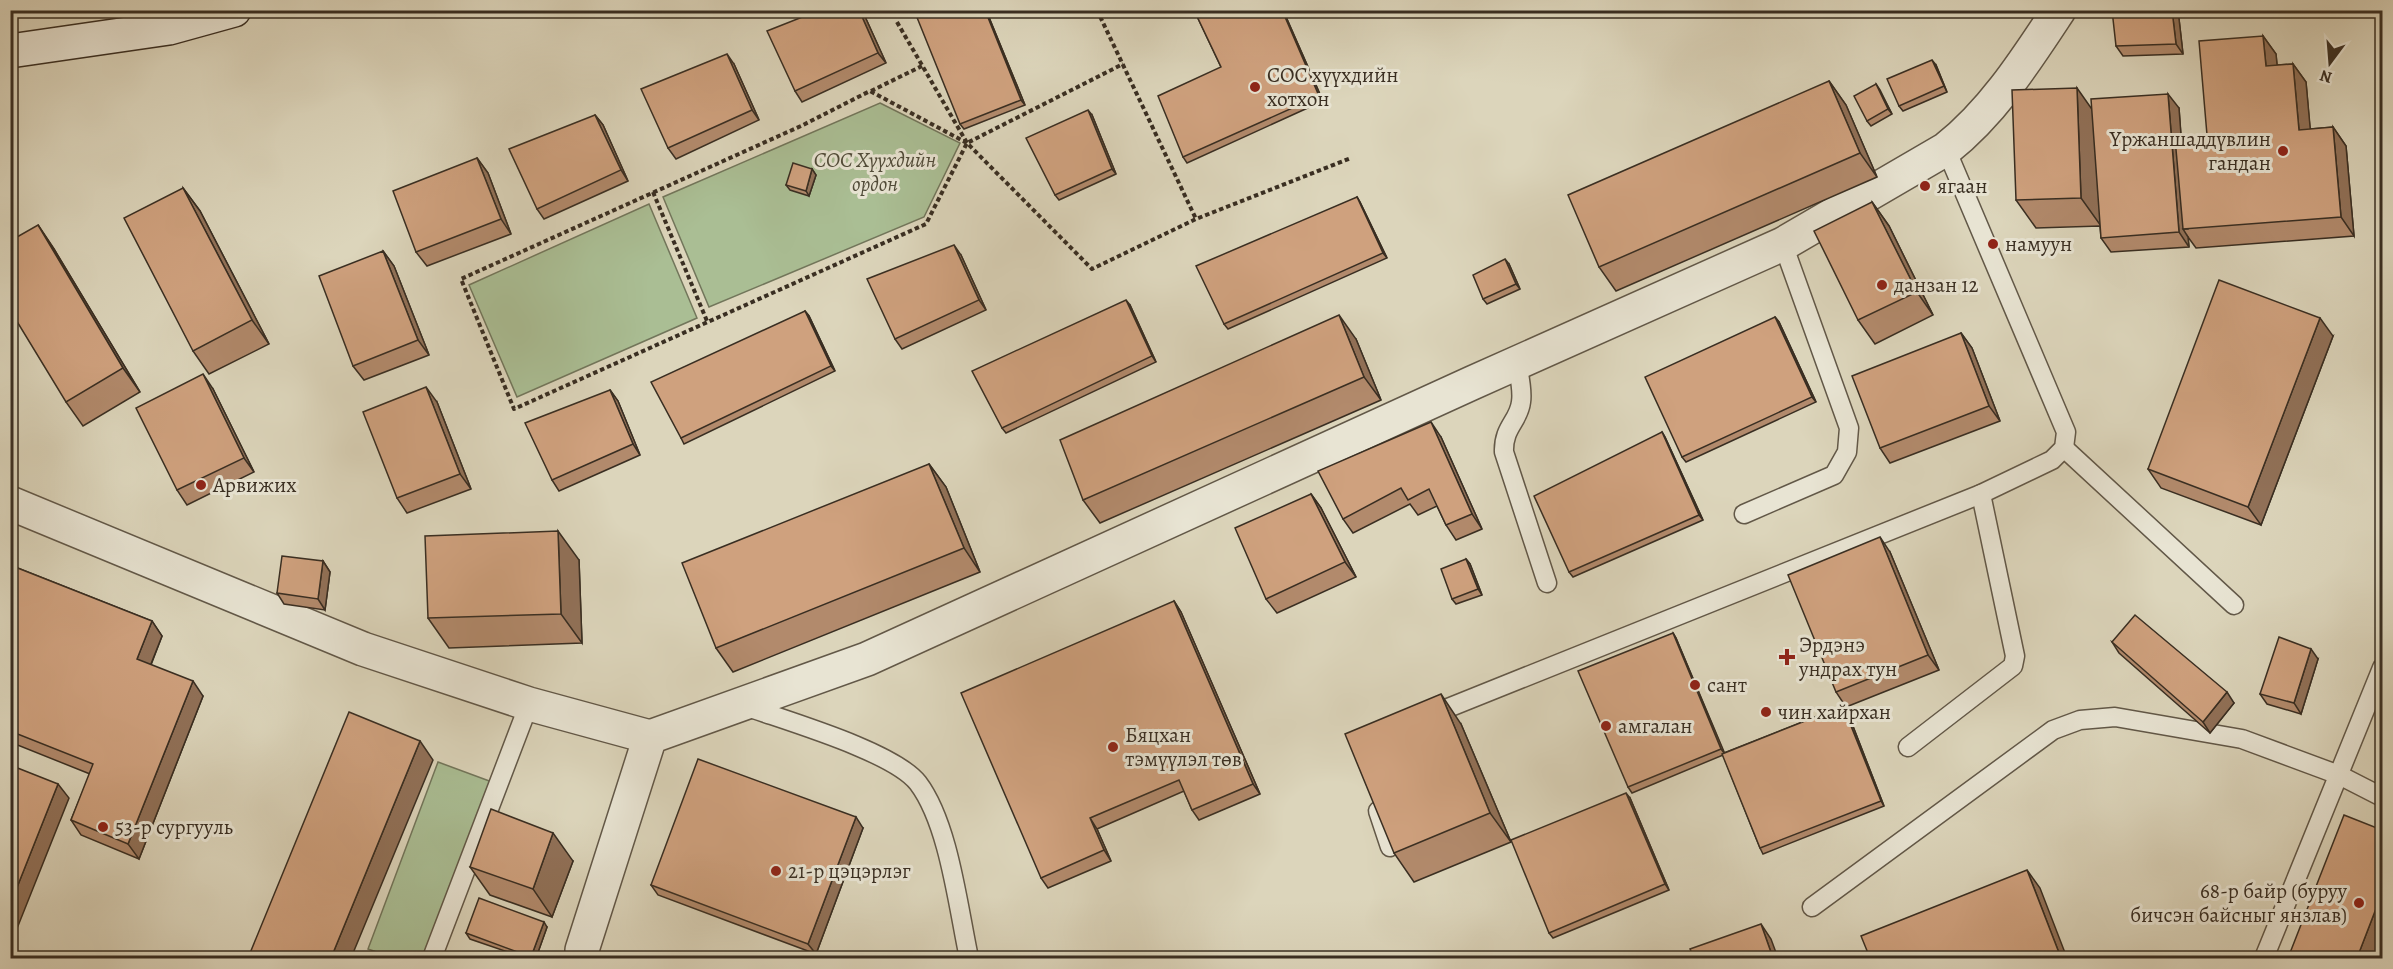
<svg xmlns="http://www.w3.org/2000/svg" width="2393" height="969" font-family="Alegreya,serif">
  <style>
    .green { fill: #aabe94; stroke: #72765b; stroke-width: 1.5 }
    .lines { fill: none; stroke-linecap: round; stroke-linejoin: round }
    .lane-casing { stroke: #625848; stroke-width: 21 }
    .street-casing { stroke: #625848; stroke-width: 36 }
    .secondary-casing { stroke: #392e22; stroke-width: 36 }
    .path { stroke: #392e22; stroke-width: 4; stroke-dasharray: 4.5 3; stroke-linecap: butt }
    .lane { stroke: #e8e4d3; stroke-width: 18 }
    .street { stroke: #e8e4d3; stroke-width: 33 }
    .secondary { stroke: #e8e4d3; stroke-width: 33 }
    .wall { fill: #b28a6c; stroke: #392e22; stroke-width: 1.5 }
    .shaded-wall { fill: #917158; stroke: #392e22; stroke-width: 1.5 }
    .building { fill: #cfa17e; stroke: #392e22; stroke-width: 1.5 }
    .poi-dot { fill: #8f2418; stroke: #e8e4d3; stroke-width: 2 }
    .labels { text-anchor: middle; stroke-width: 6; stroke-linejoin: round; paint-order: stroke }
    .poi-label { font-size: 21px; fill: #392e22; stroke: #e8e4d3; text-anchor: start }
    .park-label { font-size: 21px; font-style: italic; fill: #504b39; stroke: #e8e4d3 }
  </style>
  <rect width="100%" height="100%" fill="#dcd5bb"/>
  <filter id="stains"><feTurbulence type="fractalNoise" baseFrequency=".00333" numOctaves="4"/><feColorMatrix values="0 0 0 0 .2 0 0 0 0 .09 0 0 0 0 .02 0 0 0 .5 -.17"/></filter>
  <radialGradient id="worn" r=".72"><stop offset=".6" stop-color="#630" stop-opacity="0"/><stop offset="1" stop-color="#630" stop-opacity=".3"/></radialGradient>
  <g class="green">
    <polygon points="880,103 960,143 924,217 709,307 663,197"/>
    <polygon points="649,204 697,318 517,397 469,285"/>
    <polygon points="438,762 492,782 426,958 394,958 368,949"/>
  </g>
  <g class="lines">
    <defs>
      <g id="lane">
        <path d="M 1517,363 C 1519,375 1523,390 1521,402 C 1519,421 1503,427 1504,452 L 1547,583"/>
        <polyline points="2064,448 2234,605"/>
        <polyline points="1744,514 1834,475 1847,452 1849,428 1783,244"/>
        <path d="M 742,705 C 783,720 893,751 918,783 C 949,824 958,907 969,958"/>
        <polyline points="1428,716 1981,494 2052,460 2064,448 2066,432 1946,149"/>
        <polyline points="1908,747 2013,666 2015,656 1981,494"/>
        <polyline points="1378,811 1390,847"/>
        <polyline points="1812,907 2053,730 2080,720 2115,717 2242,739 2339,775 2382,797"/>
        <polyline points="432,958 529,704"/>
        <polyline points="2264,958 2382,668"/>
      </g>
      <g id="street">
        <polyline points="10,503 363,649 529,704 650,737"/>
        <path d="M 584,958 L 582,950 L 650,737 L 867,659 L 1472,383 L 1783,244 L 1946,149 C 1993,112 2026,60 2059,10"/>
      </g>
      <polyline id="secondary" points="10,51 169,28 234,10"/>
    </defs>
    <use href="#lane" class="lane-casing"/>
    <use href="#street" class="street-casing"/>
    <use href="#secondary" class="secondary-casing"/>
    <g class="path">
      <polyline points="1097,10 1196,219"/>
      <polyline points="897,22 967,143 1092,269 1196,219 1351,158"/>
      <polyline points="871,91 922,66"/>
      <polyline points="967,143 870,91 801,126 461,279 514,409 926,224 967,143 1123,64"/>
      <polyline points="653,192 707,321"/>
    </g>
    <use href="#lane" class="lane"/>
    <use href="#street" class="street"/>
    <use href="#secondary" class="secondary"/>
  </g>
  <g class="wall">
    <polygon points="862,10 886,63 802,102 795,91"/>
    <polygon points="986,10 1025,105 964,129 960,124"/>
    <polygon points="1194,10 1283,10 1323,101 1187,163 1183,157 1221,67"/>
    <polygon points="2178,10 2183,54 2123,56 2116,46"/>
    <polygon points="2263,36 2276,54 2277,65 2293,64 2306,82 2310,129 2333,127 2346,146 2354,236 2196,248 2188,237 2189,247 2111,252 2101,238 2100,226 2036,228 2016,200 2091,108 2179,108 2181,137 2207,135"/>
    <polygon points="734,64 759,120 676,159 668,148"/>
    <polygon points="1936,65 1947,92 1903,111 1899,106"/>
    <polygon points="1829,81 1846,105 1877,177 1616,291 1599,267"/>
    <polygon points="1876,84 1892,114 1871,126 1867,121"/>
    <polygon points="595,115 603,125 628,181 544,219 537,209"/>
    <polygon points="1092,115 1116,174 1059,200 1055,195"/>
    <polygon points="477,158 488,173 511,234 427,266 416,252"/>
    <polygon points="812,169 816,175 809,196 790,190 786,185"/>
    <polygon points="183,188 200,211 269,344 209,374 193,351"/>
    <polygon points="1357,197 1360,202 1387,258 1228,329 1224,324"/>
    <polygon points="1872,202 1889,226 1933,315 1875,344 1858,320"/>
    <polygon points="38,225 54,249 140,392 83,426 66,402"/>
    <polygon points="383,251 394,266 429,355 364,380 353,366"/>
    <polygon points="961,255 986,310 902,349 895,339"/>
    <polygon points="1509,264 1520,289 1487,304 1483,299"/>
    <polygon points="1130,305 1156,362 1006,433 1002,428"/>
    <polygon points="805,311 809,316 835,371 684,444 681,438"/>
    <polygon points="1775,317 1779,322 1816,402 1686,462 1682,457"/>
    <polygon points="1961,333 1972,348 2000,421 1890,463 1880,448"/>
    <polygon points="2333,336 2261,525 2161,488 2148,469"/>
    <polygon points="1356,339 1381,400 1100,523 1083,500"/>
    <polygon points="213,389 254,472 187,505 177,490"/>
    <polygon points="610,390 618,401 640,455 559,491 552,480"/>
    <polygon points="437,402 471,489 407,513 397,498"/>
    <polygon points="1662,432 1665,437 1703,520 1573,577 1569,572"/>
    <polygon points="1441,437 1482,529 1456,540 1446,525 1437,506 1418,515 1410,504 1353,533 1343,519"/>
    <polygon points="929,464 946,487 980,572 733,672 716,648"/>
    <polygon points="1311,494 1321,508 1356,577 1277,613 1266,599"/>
    <polygon points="1890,552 1939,670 1846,707 1836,692"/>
    <polygon points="1466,559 1470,564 1482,595 1456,604 1452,599"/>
    <polygon points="579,560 582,643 449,648 428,618"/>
    <polygon points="323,561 330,572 325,610 284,604 277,593"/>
    <polygon points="10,565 152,621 162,636 151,665 203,696 139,859 81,835 71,820 90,774 10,742"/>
    <polygon points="1174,601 1181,612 1260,794 1199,820 1192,810 1184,791 1097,829 1111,861 1048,888 1041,878"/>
    <polygon points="1673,633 1676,638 1724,753 1843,706 1847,711 1884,806 1763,854 1760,848 1723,755 1632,793 1628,787"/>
    <polygon points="2112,642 2234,703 2210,733 2119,653"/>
    <polygon points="2318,659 2301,714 2267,704 2260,694"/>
    <polygon points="1461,724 1511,842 1414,882 1394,853"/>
    <polygon points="2382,734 2382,757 2377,749"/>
    <polygon points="1630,798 1669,890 1553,938 1549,933"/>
    <polygon points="863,828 816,954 658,895 651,885"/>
    <polygon points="573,861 552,917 490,895 470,867"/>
    <polygon points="547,927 536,958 525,958 470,939 466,933"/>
  </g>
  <g class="shaded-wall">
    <polygon points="859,10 862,10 886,63 878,53"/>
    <polygon points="985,10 986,10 1025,105 1021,100"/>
    <polygon points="1282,10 1283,10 1323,101 1319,96"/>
    <polygon points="2172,10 2178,10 2183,54 2176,44"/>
    <polygon points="2263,36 2276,54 2279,85 2266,66"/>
    <polygon points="727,54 734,64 759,120 752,110"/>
    <polygon points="1932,60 1936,65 1947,92 1944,86"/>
    <polygon points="2293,64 2306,82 2312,148 2299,130"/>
    <polygon points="1829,81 1846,105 1877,177 1860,153"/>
    <polygon points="1876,84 1880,90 1892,114 1888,109"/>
    <polygon points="2077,88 2096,115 2101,226 2081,198"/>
    <polygon points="2168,94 2179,108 2188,229 2183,229 2188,237 2189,247 2179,232"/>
    <polygon points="1088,110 1092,115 1116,174 1112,169"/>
    <polygon points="595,115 603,125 628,181 621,170"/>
    <polygon points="2333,127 2346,146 2354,236 2341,217"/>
    <polygon points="477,158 488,173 511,234 501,219"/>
    <polygon points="812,169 816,175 809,196 806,191"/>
    <polygon points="183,188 200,211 269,344 252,320"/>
    <polygon points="1357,197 1360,202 1387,258 1383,253"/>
    <polygon points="1872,202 1889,226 1933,315 1917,292"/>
    <polygon points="38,225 54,249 140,392 123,368"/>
    <polygon points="954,245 961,255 986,310 979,300"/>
    <polygon points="383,251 394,266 429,355 418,340"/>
    <polygon points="1505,259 1509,264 1520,289 1516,284"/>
    <polygon points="1126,300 1130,305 1156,362 1152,356"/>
    <polygon points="805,311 809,316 835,371 831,366"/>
    <polygon points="1339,315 1356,339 1381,400 1364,377"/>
    <polygon points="1775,317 1779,322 1816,402 1812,397"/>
    <polygon points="2320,318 2333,336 2261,525 2248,507"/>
    <polygon points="1961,333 1972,348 2000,421 1989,406"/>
    <polygon points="203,374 213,389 254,472 244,458"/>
    <polygon points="426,387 437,402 471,489 460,474"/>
    <polygon points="610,390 618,401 640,455 633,444"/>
    <polygon points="1431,422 1441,437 1482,529 1472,514"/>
    <polygon points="1662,432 1665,437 1703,520 1699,515"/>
    <polygon points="929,464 946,487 980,572 964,548"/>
    <polygon points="1311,494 1321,508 1356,577 1345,562"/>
    <polygon points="558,531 579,560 582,643 561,614"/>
    <polygon points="1880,537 1890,552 1939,670 1928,655"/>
    <polygon points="1466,559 1470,564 1482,595 1478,589"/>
    <polygon points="323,561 330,572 325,610 318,599"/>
    <polygon points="1174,601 1181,612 1260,794 1253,784"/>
    <polygon points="152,621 162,636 147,674 137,659"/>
    <polygon points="1673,633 1676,638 1725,754 1721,749"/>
    <polygon points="2311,649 2318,659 2301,714 2294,703"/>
    <polygon points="193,681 203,696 139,859 128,844"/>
    <polygon points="2227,692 2234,703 2210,733 2203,722"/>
    <polygon points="1441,694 1461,724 1511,842 1490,813"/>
    <polygon points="1843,706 1847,711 1884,806 1881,801"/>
    <polygon points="420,741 433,760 351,958 331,958"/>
    <polygon points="58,784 69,798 10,946 10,905"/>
    <polygon points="1626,793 1630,798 1669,890 1665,884"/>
    <polygon points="856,817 863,828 816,954 808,944"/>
    <polygon points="1090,818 1097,829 1111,861 1104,850"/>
    <polygon points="553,833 573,861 552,917 533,889"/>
    <polygon points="2027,870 2040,888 2067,958 2061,958"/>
    <polygon points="2382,893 2382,958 2357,958"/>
    <polygon points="544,922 547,927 536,958 532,958 531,957"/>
    <polygon points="1761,924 1771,939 1778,958 1773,958"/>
  </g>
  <g class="building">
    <polygon points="820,10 859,10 878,53 795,91 767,31"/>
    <polygon points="914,10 985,10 1021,100 960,124"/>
    <polygon points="1194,10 1282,10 1319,96 1183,157 1158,96 1221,67"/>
    <polygon points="2112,10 2172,10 2176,44 2116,46"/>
    <polygon points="2263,36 2266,66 2293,64 2299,130 2333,127 2341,217 2183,229 2175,138 2207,135 2199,41"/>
    <polygon points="727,54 752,110 668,148 641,89"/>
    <polygon points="1932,60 1944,86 1899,106 1887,79"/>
    <polygon points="1829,81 1860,153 1599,267 1568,195"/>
    <polygon points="1876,84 1888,109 1867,121 1854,96"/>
    <polygon points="2077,88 2081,198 2016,200 2012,90"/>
    <polygon points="2168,94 2179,232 2101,238 2091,99"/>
    <polygon points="1088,110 1112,169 1055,195 1026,138"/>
    <polygon points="595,115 621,170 537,209 509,149"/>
    <polygon points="477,158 501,219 416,252 393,191"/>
    <polygon points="793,163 812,169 806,191 786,185"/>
    <polygon points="183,188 252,320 193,351 124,218"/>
    <polygon points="1357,197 1383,253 1224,324 1196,266"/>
    <polygon points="1872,202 1917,292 1858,320 1814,231"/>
    <polygon points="38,225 123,368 66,402 10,310 10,241"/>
    <polygon points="954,245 979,300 895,339 867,279"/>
    <polygon points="383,251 418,340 353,366 319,276"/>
    <polygon points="1505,259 1516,284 1483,299 1473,275"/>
    <polygon points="2219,280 2320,318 2248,507 2148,469"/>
    <polygon points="1126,300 1152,356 1002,428 972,371"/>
    <polygon points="805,311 831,366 681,438 651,382"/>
    <polygon points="1339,315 1364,377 1083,500 1060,440"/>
    <polygon points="1775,317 1812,397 1682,457 1645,377"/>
    <polygon points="1961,333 1989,406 1880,448 1852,376"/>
    <polygon points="203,374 244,458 177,490 136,408"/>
    <polygon points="426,387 460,474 397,498 363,412"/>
    <polygon points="610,390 633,444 552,480 525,423"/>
    <polygon points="1431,422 1472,514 1446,525 1429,489 1408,500 1401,488 1343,519 1318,471"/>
    <polygon points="1662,432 1699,515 1569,572 1534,496"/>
    <polygon points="929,464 964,548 716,648 682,563"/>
    <polygon points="1311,494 1345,562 1266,599 1235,528"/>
    <polygon points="558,531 561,614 428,618 425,536"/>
    <polygon points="1880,537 1928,655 1836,692 1788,575"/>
    <polygon points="282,556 323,561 318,599 277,593"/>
    <polygon points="1466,559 1478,589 1452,599 1441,569"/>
    <polygon points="10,565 152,621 137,659 193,681 128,844 71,820 93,764 10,731"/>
    <polygon points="1174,601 1253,784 1192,810 1179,780 1090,818 1104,850 1041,878 961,693"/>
    <polygon points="2135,615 2227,692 2203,722 2112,642"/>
    <polygon points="1673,633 1721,749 1628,787 1578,671"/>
    <polygon points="2279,637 2311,649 2294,703 2260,694"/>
    <polygon points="1441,694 1490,813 1394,853 1345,734"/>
    <polygon points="1843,706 1881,801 1760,848 1722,754"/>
    <polygon points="349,712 420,741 331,958 248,958"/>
    <polygon points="2382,734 2382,751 2377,749"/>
    <polygon points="698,759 856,817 808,944 651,885"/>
    <polygon points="10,765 58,784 10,905"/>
    <polygon points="1626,793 1665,884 1549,933 1511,840"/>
    <polygon points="491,809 553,833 533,889 470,867"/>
    <polygon points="2344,815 2382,830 2382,893 2357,958 2288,958"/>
    <polygon points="2027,870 2061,958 1870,958 1861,936"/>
    <polygon points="479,898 544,922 531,957 466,933"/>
    <polygon points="1761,924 1773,958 1694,958 1690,949"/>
  </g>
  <g class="poi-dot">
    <circle cx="1255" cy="87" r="6"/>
    <circle cx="2283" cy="151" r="6"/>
    <circle cx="1925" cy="186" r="6"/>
    <circle cx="1993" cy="244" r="6"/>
    <circle cx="1882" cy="285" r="6"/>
    <circle cx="201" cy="485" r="6"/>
    <path d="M1784 648h6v6h6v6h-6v6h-6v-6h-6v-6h6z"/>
    <circle cx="1695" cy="685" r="6"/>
    <circle cx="1766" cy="712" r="6"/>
    <circle cx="1606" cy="726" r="6"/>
    <circle cx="1113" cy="747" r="6"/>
    <circle cx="103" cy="827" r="6"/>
    <circle cx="776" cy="871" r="6"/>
    <circle cx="2359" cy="903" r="6"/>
  </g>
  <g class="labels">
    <g class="poi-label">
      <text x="1267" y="82">СОС хүүхдийн<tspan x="1267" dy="24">хотхон</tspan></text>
      <text x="2271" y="146" text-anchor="end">Yржаншаддүвлин<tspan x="2271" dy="24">гандан</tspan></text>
      <text x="1937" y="193">ягаан</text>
      <text x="2005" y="251">намуун</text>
      <text x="1894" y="292">данзан 12</text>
      <text x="213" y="492">Арвижих</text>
      <text x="1799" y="652">Эрдэнэ<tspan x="1799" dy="24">ундрах тун</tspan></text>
      <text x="1707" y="692">сант</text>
      <text x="1778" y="719">чин хайрхан</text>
      <text x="1618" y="733">амгалан</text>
      <text x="1125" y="742">Бяцхан<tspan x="1125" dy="24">тэмүүлэл төв</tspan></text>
      <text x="115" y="834">53-р сургууль</text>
      <text x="788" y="878">21-р цэцэрлэг</text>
      <text x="2347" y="898" text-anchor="end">68-р байр (буруу<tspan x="2347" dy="24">бичсэн байсныг янзлав)</tspan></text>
    </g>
    <g class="park-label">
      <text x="875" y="167">СОС Хүүхдийн<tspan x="875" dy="24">ордон</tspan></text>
    </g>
  </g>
  <rect width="2393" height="969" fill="none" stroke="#dcd5bb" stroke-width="36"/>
  <rect x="12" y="12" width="2369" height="945" fill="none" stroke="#392e22" stroke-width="3"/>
  <rect x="18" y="18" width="2357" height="933" fill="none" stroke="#392e22" stroke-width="1.5"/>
  <g transform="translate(2330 63) rotate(196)" stroke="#e8e4d3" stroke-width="4.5" paint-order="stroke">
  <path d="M0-4.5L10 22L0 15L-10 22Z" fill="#392e22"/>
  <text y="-9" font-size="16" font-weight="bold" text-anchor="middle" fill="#392e22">N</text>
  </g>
  <rect width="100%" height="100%" filter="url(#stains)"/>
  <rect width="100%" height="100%" fill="url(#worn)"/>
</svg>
